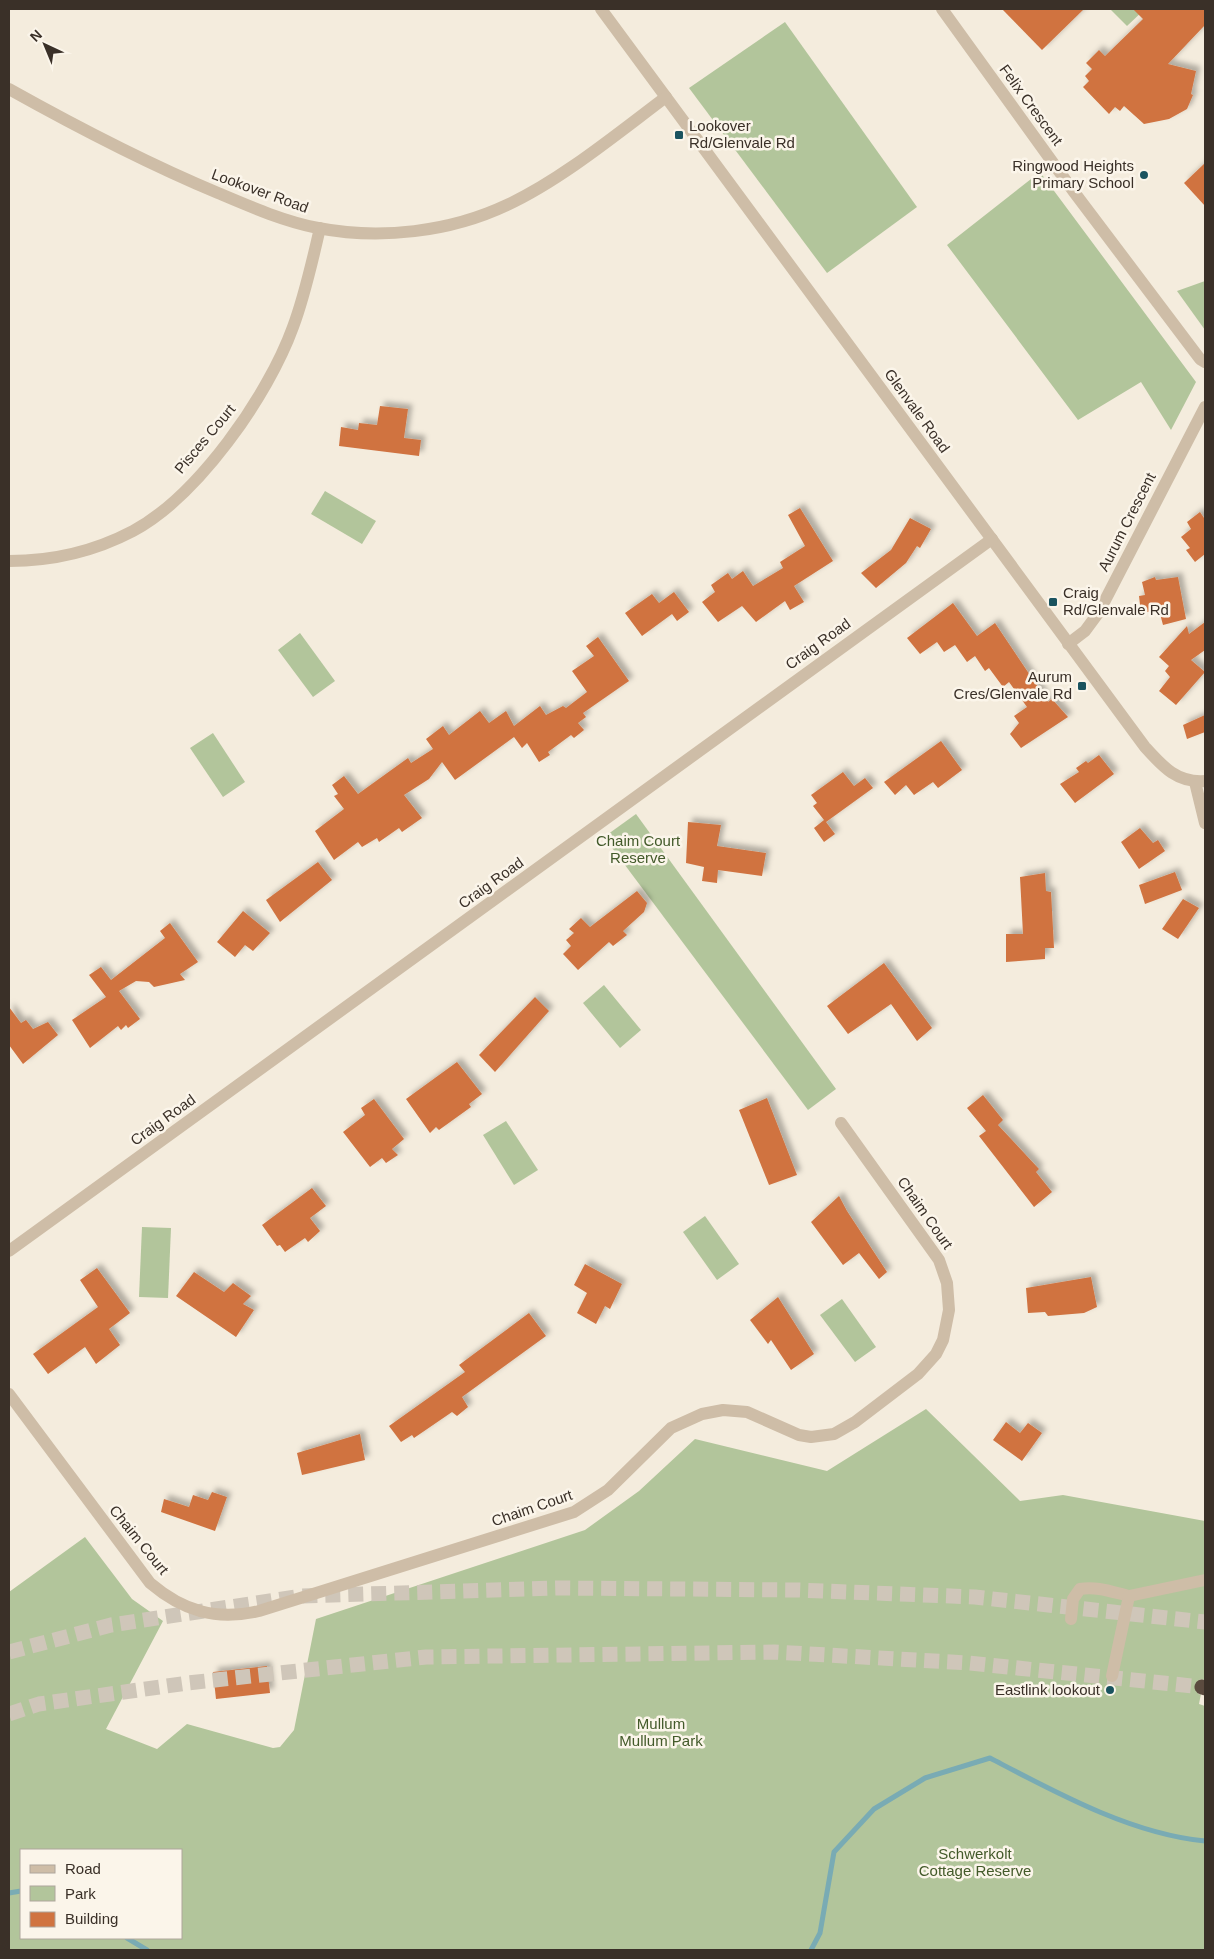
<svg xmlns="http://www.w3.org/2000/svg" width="1214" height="1959" font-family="Arial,sans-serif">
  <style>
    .green { fill: #b2c59b; fill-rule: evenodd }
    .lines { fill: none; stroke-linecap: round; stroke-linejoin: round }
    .stream { stroke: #79abb4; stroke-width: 5 }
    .building { fill: #d07340; filter: url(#shadow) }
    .highway-tunnel { stroke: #cfc6b9; stroke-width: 15; stroke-dasharray: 15 8; stroke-linecap: butt }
    .minor { stroke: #cebda7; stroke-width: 12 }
    .highway { stroke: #5b4b3f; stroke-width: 15 }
    .poi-dot { fill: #1a535f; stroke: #fbf5ea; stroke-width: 2 }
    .labels { text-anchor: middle; stroke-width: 5; stroke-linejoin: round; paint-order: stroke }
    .street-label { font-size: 15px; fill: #3a3028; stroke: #fbf5ea }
    .poi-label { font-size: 15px; fill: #3a3028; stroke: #fbf5ea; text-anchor: end }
    .park-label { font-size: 15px; fill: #435a2a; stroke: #fbf5ea }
  </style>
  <defs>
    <filter id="shadow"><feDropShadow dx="4.5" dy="-4.5" stdDeviation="2.5" flood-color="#0004"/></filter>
  </defs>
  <rect width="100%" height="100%" fill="#f4ecdd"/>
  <g class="green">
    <polygon points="1110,9 1145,9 1127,26"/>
    <polygon points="785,22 917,207 827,273 689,88"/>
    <polygon points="1040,172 1196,382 1171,430 1141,382 1078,420 947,245"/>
    <polygon points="1205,281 1205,330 1177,291"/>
    <polygon points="325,491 376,521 362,544 311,514"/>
    <polygon points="300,633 335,681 313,697 278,650"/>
    <polygon points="213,733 245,782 223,797 190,748"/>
    <polygon points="636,814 836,1089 808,1110 604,837"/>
    <polygon points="604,985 641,1030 620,1048 583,1003"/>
    <polygon points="506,1121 538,1170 514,1185 483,1135"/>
    <polygon points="705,1216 739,1264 717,1280 683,1232"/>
    <polygon points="142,1227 171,1228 168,1298 139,1297"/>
    <polygon points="842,1299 876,1347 855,1362 820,1315"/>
    <path d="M 926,1409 L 1020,1501 L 1063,1495 L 1205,1521 L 1205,1673 L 1199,1704 L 1205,1706 L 1205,1950 L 9,1950 L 9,1592 L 85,1537 L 132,1599 L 163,1621 L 106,1729 L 157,1749 L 187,1724 L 273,1748 L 280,1747 L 294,1730 L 316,1619 L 585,1530 L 639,1491 L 695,1439 L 827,1471 ZM 21,1850 L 181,1850 L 181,1938 L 21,1938 Z"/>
  </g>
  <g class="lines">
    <g class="stream">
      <polyline points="9,1893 21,1891"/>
      <polyline points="127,1938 147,1950"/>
      <path d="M 811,1950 L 820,1933 L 834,1852 L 874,1809 L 925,1778 L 990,1758 C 1055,1792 1131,1834 1205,1841"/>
    </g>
  </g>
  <g class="building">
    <polygon points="1002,9 1084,9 1042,50"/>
    <polygon points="1133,9 1205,9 1205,25 1168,64 1196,71 1191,94 1193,95 1187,109 1169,119 1144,124 1124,106 1120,111 1115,107 1109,114 1083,87 1089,81 1085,76 1092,69 1086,63 1099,50 1105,56 1143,19"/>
    <polygon points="1205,163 1205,206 1184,183"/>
    <polygon points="380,406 408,409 404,438 421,440 419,456 339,446 341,427 358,430 359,423 377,425"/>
    <polygon points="800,508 833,561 794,586 804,602 790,610 785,601 756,622 742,606 718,622 702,602 715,592 711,585 728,573 732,579 743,571 753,586 783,568 780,562 805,546 788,515"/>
    <polygon points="1200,512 1204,518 1205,516 1205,554 1195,562 1186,550 1190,548 1181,537 1191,529 1187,522"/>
    <polygon points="910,518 931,529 920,548 917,546 906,563 876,588 861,573 891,550"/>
    <polygon points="1155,577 1156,580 1178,577 1186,619 1163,625 1159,610 1141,613 1139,596 1145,595 1142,582"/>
    <polygon points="674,592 689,612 677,621 672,614 642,636 625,613 652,594 659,603"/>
    <polygon points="953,603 977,636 995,623 1048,702 1052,699 1068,717 1021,748 1010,734 1019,723 1014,716 1027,707 1009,682 1003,687 989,668 985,671 975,656 967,662 955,645 944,652 937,642 920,654 907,638"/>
    <polygon points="1205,622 1205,650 1191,660 1205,672 1176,705 1159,691 1170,677 1165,671 1169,666 1159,657 1187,626 1189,634"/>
    <polygon points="598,637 629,681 583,713 586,717 578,723 584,730 574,738 571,735 548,752 550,755 539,762 527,743 522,748 514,737 455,780 442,762 429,779 404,795 422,818 402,832 399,828 379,842 377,838 362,847 358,842 334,860 315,831 344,809 334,796 338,794 332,785 344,776 358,794 408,758 411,763 433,749 426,739 443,726 449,735 480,711 489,723 506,711 514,726 540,706 546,715 563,706 566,708 587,692 572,671 594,656 586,646"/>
    <polygon points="1205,715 1205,732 1187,739 1183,725"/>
    <polygon points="941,741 962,770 938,788 933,782 914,795 906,785 895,795 884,782"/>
    <polygon points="1099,755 1114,774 1075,803 1060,784 1079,772 1076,768 1086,761 1088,763"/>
    <polygon points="843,772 854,786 865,778 873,788 826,822 835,834 824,842 814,828 824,820 813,806 817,803 811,795"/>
    <polygon points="688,822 721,825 717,846 766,853 762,876 718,870 717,883 702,881 704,867 686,863"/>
    <polygon points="1140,828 1153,843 1158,840 1165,851 1139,869 1121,842"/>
    <polygon points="318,862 332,880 280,922 266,900"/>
    <polygon points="1175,872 1182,890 1145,904 1139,885"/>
    <polygon points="1045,873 1046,891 1051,892 1054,948 1045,948 1045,959 1006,962 1006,934 1023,934 1020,877"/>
    <polygon points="637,891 647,903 644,912 623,931 627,935 613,946 609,942 578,970 563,954 571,946 566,940 574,933 569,929 581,918 590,927"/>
    <polygon points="1183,899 1199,908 1178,939 1162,929"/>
    <polygon points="243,911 270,933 253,951 245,945 235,957 217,942"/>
    <polygon points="170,923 198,962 180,974 185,980 154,987 149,982 136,981 119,991 140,1019 128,1028 126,1025 121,1030 118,1026 90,1048 72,1020 106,997 89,975 101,967 111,980 165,938 160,931"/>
    <polygon points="884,963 932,1028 917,1041 891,1004 848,1034 827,1006"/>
    <polygon points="535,997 549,1011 495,1072 479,1055"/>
    <polygon points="9,1007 21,1023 26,1020 33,1029 48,1022 58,1035 23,1064 9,1045"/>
    <polygon points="457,1062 482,1094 469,1104 471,1107 439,1130 436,1127 430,1133 406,1099"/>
    <polygon points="983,1095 1003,1120 998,1125 1039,1169 1036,1172 1052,1192 1034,1207 979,1136 986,1131 967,1108"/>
    <polygon points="767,1098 797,1175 769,1185 739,1110"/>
    <polygon points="374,1099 404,1139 392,1149 398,1155 386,1163 382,1158 370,1167 343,1132 365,1115 361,1108"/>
    <polygon points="312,1188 326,1206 310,1218 320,1231 308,1242 305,1238 285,1252 280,1245 277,1246 262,1225"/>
    <polygon points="839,1196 847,1211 887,1272 879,1279 859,1253 843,1265 811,1222"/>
    <polygon points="585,1264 622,1284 610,1309 605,1306 596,1324 577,1313 587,1293 574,1285"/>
    <polygon points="97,1268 130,1313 109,1329 120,1345 96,1364 85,1347 48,1374 33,1354 98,1307 80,1280"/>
    <polygon points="194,1272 224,1292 233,1283 251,1296 243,1304 254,1310 236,1337 176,1296"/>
    <polygon points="1091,1277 1097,1307 1084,1313 1048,1316 1045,1312 1028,1313 1026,1288"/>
    <polygon points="778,1297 814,1354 791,1370 771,1340 768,1344 750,1320"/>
    <polygon points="529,1313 546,1336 462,1397 468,1407 457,1416 452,1412 414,1438 412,1435 401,1442 389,1426 465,1372 459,1365"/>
    <polygon points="1006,1422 1020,1433 1028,1423 1042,1433 1022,1461 993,1440"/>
    <polygon points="360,1434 365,1460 302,1475 297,1453"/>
    <polygon points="212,1492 227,1497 215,1531 161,1512 164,1499 189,1507 193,1495 208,1500"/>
    <polygon points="267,1666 270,1693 216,1699 213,1672"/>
  </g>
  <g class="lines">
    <g class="highway-tunnel">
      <polyline points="9,1652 111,1625 302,1596 559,1588 798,1590 975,1597 1205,1622"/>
      <polyline points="9,1714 39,1704 188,1683 426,1657 774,1652 969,1663 1202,1687"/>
    </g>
    <g class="minor">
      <path d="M 601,9 L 1145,747 C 1163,767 1177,783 1205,781"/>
      <polyline points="942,9 1074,192 1200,359 1205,362"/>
      <path d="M 9,89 C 77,127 146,163 218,193 C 251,207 283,221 318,228 C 380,240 450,232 507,205 C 561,180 618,133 666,97"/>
      <path d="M 9,561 C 51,561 95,551 133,531 C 198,496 268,396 293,327 C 305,295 312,262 320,228"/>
      <polyline points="1068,644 1085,631 1099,612 1205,407"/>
      <polyline points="1195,782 1205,823"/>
      <polyline points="9,1251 992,539"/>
      <path d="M 9,1394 L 150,1583 C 183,1611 216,1621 259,1611 L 574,1512 L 608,1490 L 671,1428 L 702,1414 L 723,1410 L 747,1412 L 799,1435 L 811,1437 L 834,1434 L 855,1422 L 918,1374 L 936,1354 L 943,1340 L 949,1310 L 947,1283 L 939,1260 L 841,1123"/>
      <path d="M 1071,1619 L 1073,1599 L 1080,1589 C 1097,1586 1112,1592 1129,1596"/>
      <polyline points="1112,1676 1129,1596 1205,1580"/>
    </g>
    <polyline class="highway" points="1202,1687 1205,1688"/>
  </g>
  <g class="poi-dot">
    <rect x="674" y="130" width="10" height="10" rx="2.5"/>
    <circle cx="1144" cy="175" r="5"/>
    <rect x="1048" y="597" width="10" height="10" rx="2.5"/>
    <rect x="1077" y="681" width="10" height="10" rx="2.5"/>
    <circle cx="1110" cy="1690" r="5"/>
  </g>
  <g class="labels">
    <g class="street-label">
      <text transform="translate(1031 105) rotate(54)" y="5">Felix Crescent</text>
      <text transform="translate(260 191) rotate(20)" y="5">Lookover Road</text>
      <text transform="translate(917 411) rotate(54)" y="5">Glenvale Road</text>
      <text transform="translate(205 439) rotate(-50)" y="5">Pisces Court</text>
      <text transform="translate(1127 522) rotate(-63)" y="5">Aurum Crescent</text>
      <text transform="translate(818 644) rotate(-36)" y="5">Craig Road</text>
      <text transform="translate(491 883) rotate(-36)" y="5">Craig Road</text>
      <text transform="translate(163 1120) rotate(-36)" y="5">Craig Road</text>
      <text transform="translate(925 1213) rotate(55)" y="5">Chaim Court</text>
      <text transform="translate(532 1508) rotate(-19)" y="5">Chaim Court</text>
      <text transform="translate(139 1540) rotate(51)" y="5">Chaim Court</text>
    </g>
    <g class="poi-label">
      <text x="689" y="131" text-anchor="start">Lookover<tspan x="689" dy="17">Rd/Glenvale Rd</tspan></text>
      <text x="1134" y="171">Ringwood Heights<tspan x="1134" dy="17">Primary School</tspan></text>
      <text x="1063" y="598" text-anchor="start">Craig<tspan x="1063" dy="17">Rd/Glenvale Rd</tspan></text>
      <text x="1072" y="682">Aurum<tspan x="1072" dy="17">Cres/Glenvale Rd</tspan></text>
      <text x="1100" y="1695">Eastlink lookout</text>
    </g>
    <g class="park-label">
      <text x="638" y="846">Chaim Court<tspan x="638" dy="17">Reserve</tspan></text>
      <text x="661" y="1729">Mullum<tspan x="661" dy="17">Mullum Park</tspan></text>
      <text x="975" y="1859">Schwerkolt<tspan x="975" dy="17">Cottage Reserve</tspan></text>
    </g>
  </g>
  <rect width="1214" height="1959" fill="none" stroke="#3a3028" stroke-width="20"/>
  <rect x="20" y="1849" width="162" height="90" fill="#fbf5ea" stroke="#aea69c"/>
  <rect x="30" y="1865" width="25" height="8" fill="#cebda7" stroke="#aea69c"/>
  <text x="65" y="1874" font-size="15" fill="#3a3028">Road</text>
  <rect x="30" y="1886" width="25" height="15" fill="#b2c59b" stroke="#aea69c"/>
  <text x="65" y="1899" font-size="15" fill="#3a3028">Park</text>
  <rect x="30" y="1912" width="25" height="15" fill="#d07340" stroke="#aea69c"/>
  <text x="65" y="1924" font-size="15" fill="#3a3028">Building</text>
  <g transform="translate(45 45) rotate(316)" stroke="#fbf5ea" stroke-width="4" paint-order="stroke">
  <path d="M0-4L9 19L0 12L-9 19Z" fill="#3a3028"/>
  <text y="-8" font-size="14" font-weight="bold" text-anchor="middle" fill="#3a3028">N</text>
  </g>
</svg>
